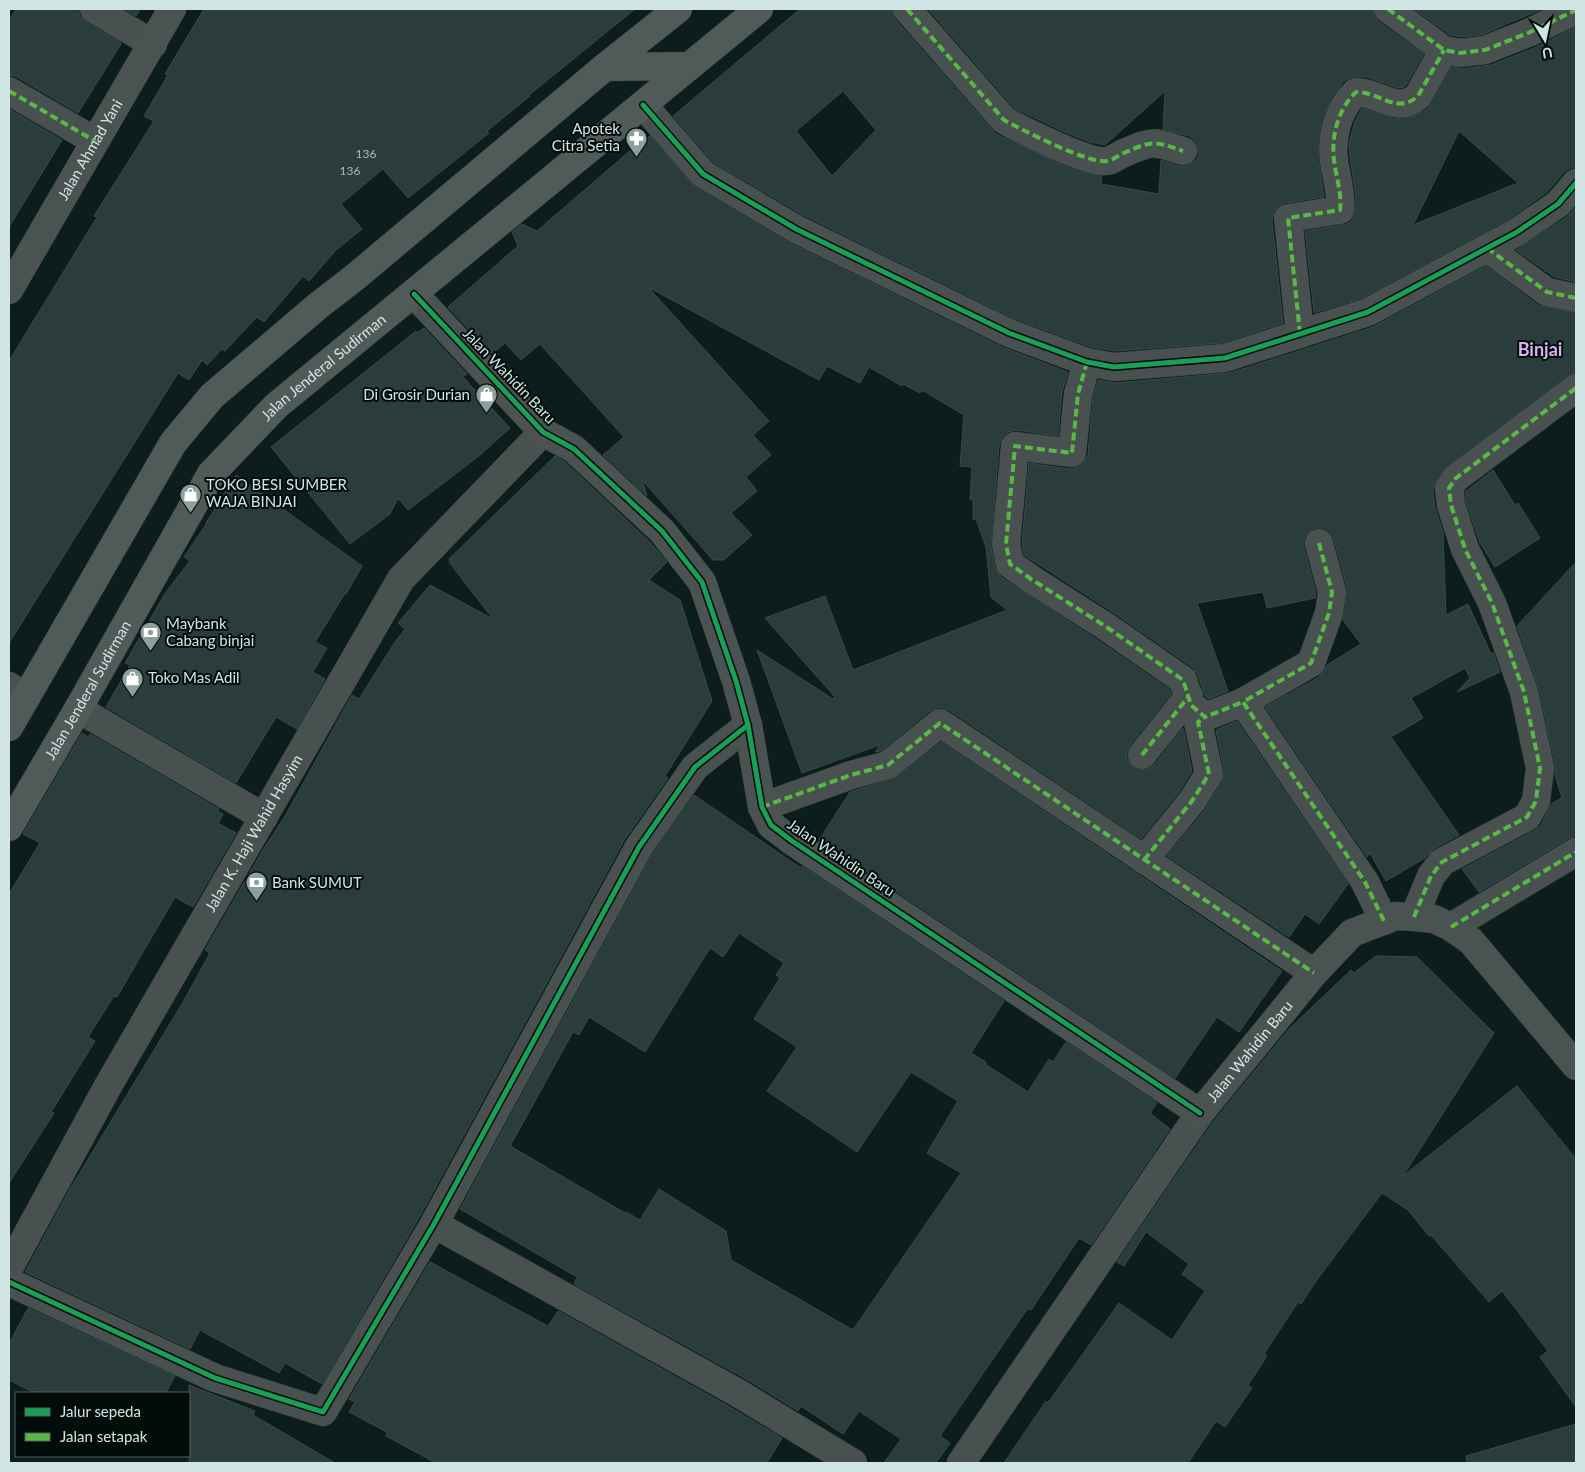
<svg xmlns="http://www.w3.org/2000/svg" width="1585" height="1472" font-family="Lato,sans-serif">
  <style>
    .building { fill: #2a3c3b; stroke: #3a4a48; fill-rule: evenodd }
    .lines { fill: none; stroke-linecap: round; stroke-linejoin: round }
    .street-casing { stroke: #293736; stroke-width: 29 }
    .secondary-casing { stroke: #293736; stroke-width: 29 }
    .primary-casing { stroke: #293736; stroke-width: 29 }
    .street { stroke: #495150; stroke-width: 28 }
    .secondary { stroke: #4a5352; stroke-width: 28 }
    .primary { stroke: #505a59; stroke-width: 28 }
    .quiet { stroke: #58b947; stroke-width: 4; stroke-dasharray: 8 4; stroke-linecap: butt }
    .cycleway-casing { stroke: #000c0a; stroke-width: 8 }
    .cycleway { stroke: #1a9f57; stroke-width: 5 }
    .labels { text-anchor: middle; stroke-width: 4; stroke-linejoin: round; paint-order: stroke }
    .number-label { font-size: 12px; fill: #a7bcba }
    .poi-label { font-size: 15px; fill: #d1e6e4; stroke: #000c0a; text-anchor: start }
    .street-label { font-size: 15px; fill: #d1e6e4; stroke: #000c0a }
    .quarter-label { font-size: 18px; font-weight: bold; fill: #dab0f1; stroke: #000c0a }
  </style>
  <rect width="100%" height="100%" fill="#0c1d1c"/>
  <g class="building">
    <polygon points="16,9 78,9 80,16 86,22 120,42 121,44 78,113 17,77 9,75 9,21"/>
    <polygon points="124,9 140,9 136,16"/>
    <polygon points="204,9 635,9 529,95 530,96 487,131 489,133 408,198 383,169 341,204 362,229 335,251 309,281 303,276 264,322 257,317 225,351 222,349 207,365 202,360 189,380 178,373 9,643 9,361 97,217 94,216 154,121 144,116 168,75 165,74"/>
    <path d="M 800,9 L 892,9 L 895,19 L 996,134 L 1065,166 L 1082,172 L 1102,176 L 1101,184 L 1159,194 L 1161,160 L 1178,166 L 1186,166 L 1194,162 L 1198,157 L 1198,148 L 1195,141 L 1189,136 L 1163,129 L 1165,91 L 1105,145 L 1090,142 L 1062,131 L 1014,108 L 928,9 L 1373,9 L 1374,16 L 1379,22 L 1424,54 L 1406,85 L 1404,87 L 1398,88 L 1367,77 L 1351,77 L 1344,81 L 1331,99 L 1322,120 L 1318,141 L 1319,162 L 1324,197 L 1285,203 L 1278,206 L 1274,212 L 1272,220 L 1283,323 L 1222,343 L 1115,351 L 1091,347 L 1015,319 L 803,215 L 713,162 L 673,116 ZM 843,91 L 876,130 L 832,176 L 796,131 Z"/>
    <polygon points="1414,9 1542,9 1481,35 1461,37 1450,35"/>
    <path d="M 1576,27 L 1576,168 L 1570,168 L 1564,172 L 1547,192 L 1509,219 L 1362,298 L 1314,313 L 1305,231 L 1343,225 L 1349,223 L 1354,217 L 1356,197 L 1350,158 L 1349,143 L 1355,121 L 1362,108 L 1395,119 L 1415,116 L 1427,109 L 1431,104 L 1452,67 L 1462,69 L 1491,65 L 1534,48 ZM 1459,131 L 1518,183 L 1413,225 Z"/>
    <polygon points="9,109 62,140 9,227"/>
    <polygon points="650,136 695,187 788,242 1002,347 1068,372 1062,392 1058,436 1016,430 1008,432 1002,437 999,445 991,547 995,567 1001,577 1099,641 1170,690 1171,694 1130,745 1127,752 1127,760 1133,767 1140,770 1148,769 1154,765 1183,728 1192,771 1179,792 1141,839 949,710 940,707 930,711 881,751 875,752 880,745 802,773 757,650 833,699 835,697 765,618 825,596 853,670 1007,610 991,597 986,547 976,519 973,519 973,499 970,499 972,467 960,466 964,415 922,390 920,393 903,384 902,386 869,367 860,383 827,366 819,380 648,287 769,421 753,435 771,455 746,477 757,491 731,513 752,535 724,560 713,560 642,480 647,496 603,455 624,437 540,344 521,360 505,343 492,354 448,307 518,246 512,232 522,224 537,231 639,143"/>
    <polygon points="1576,207 1576,282 1554,277 1516,250 1567,217"/>
    <polygon points="1486,266 1538,305 1576,313 1576,373 1567,376 1447,466 1436,480 1433,490 1435,507 1443,532 1446,615 1468,604 1491,654 1493,652 1500,672 1457,692 1470,678 1465,668 1411,698 1423,718 1391,737 1459,835 1435,848 1425,858 1386,881 1370,853 1367,857 1265,707 1319,677 1327,665 1361,644 1343,620 1347,588 1334,539 1330,532 1324,528 1315,528 1308,532 1304,539 1304,547 1316,593 1315,598 1267,608 1263,592 1197,603 1228,691 1208,699 1205,696 1198,675 1192,667 1117,615 1024,555 1022,543 1029,463 1070,469 1078,467 1084,463 1088,455 1093,397 1098,380 1115,383 1230,373 1373,327"/>
    <polygon points="424,328 467,374 463,377 510,428 479,456 408,510 398,498 390,514 350,544 271,447 416,331 417,333"/>
    <polygon points="555,456 565,462 650,542 667,562 649,580 680,600 712,701 665,776 668,778 625,839 420,1216 322,1384 285,1363 279,1373 200,1330 190,1349 25,1272 70,1189 182,1004 210,953 205,950 263,850 285,816 352,695 359,699 395,642 405,629 398,623 430,585 493,619 449,562 450,560 449,559"/>
    <polygon points="1493,470 1515,505 1518,503 1540,538 1495,567 1480,543 1466,502 1465,492"/>
    <polygon points="236,475 362,566 346,594 345,593 315,642 327,648 313,672 325,679 297,729 276,717 236,783 106,707 130,665 125,663 166,592 190,561 184,557 207,523 206,523"/>
    <polygon points="1576,562 1576,836 1568,839 1479,892 1462,869 1534,831 1541,825 1551,804 1562,798 1555,775 1555,765 1539,689 1517,626"/>
    <polygon points="1237,721 1348,884 1319,924 1305,914 1289,937 1167,856 1204,811 1222,782 1224,771 1216,730"/>
    <polygon points="82,733 88,737 90,734 219,809 218,811 223,814 218,823 236,833 193,907 175,897 117,997 114,996 88,1037 95,1041 51,1112 54,1113 9,1183 9,894 40,843 23,834"/>
    <polygon points="941,742 1282,971 1239,1032 1217,1017 1175,1078 819,840 850,792 897,777"/>
    <path d="M 694,795 L 801,868 L 802,866 L 1004,1001 L 971,1053 L 986,1062 L 985,1064 L 1028,1092 L 1049,1059 L 1053,1062 L 1066,1042 L 1157,1103 L 1150,1113 L 1170,1129 L 1091,1245 L 1079,1238 L 1031,1310 L 1028,1308 L 940,1436 L 950,1443 L 936,1463 L 884,1463 L 901,1439 L 859,1411 L 843,1434 L 801,1406 L 798,1411 L 746,1379 L 574,1284 L 577,1277 L 460,1209 L 652,855 ZM 739,933 L 784,963 L 776,975 L 780,978 L 754,1019 L 797,1047 L 767,1091 L 857,1152 L 911,1072 L 958,1101 L 927,1153 L 961,1173 L 853,1330 L 731,1260 L 726,1231 L 659,1189 L 640,1220 L 626,1212 L 625,1213 L 510,1146 L 573,1032 L 579,1035 L 589,1017 L 645,1052 L 710,948 L 723,957 Z"/>
    <polygon points="1376,956 1417,957 1494,1033 1403,1176 1517,1086 1576,1159 1576,1407 1540,1357 1548,1351 1502,1291 1489,1302 1431,1235 1429,1236 1408,1210 1382,1193 1316,1281 1301,1304 1298,1302 1264,1354 1267,1356 1248,1385 1252,1388 1225,1427 1216,1421 1188,1463 1004,1463 1046,1401 1048,1403 1119,1303 1172,1340 1205,1291 1182,1274 1189,1264 1146,1232 1124,1266 1117,1262 1213,1122 1288,1030 1351,970 1354,973"/>
    <polygon points="430,1262 548,1326 558,1311 730,1407 782,1438 767,1463 436,1463 386,1436 387,1432 349,1412 355,1402 349,1399"/>
    <polygon points="28,1308 175,1376 166,1393 35,1393 9,1380 9,1344"/>
    <polygon points="189,1385 255,1411 253,1415 335,1463 189,1463"/>
    <polygon points="1576,1424 1576,1463 1467,1463 1466,1456"/>
  </g>
  <g class="lines">
    <defs>
      <g id="street">
        <polyline points="94,9 153,44"/>
        <path d="M 907,9 L 1004,120 C 1022,130 1089,164 1107,161 C 1113,160 1119,155 1124,153 C 1153,140 1154,141 1183,151"/>
        <polyline points="1388,9 1444,50 1460,53 1485,50 1528,33 1576,10"/>
        <polyline points="9,91 95,141"/>
        <polyline points="643,105 703,174 796,229 1009,333 1087,362 1114,367 1225,358 1368,312 1517,232 1558,204 1576,183"/>
        <polyline points="1487,248 1547,292 1576,298"/>
        <path d="M 1300,334 L 1288,218 L 1340,210 C 1342,193 1336,177 1334,160 C 1331,136 1338,109 1356,92 C 1380,92 1397,115 1418,96 L 1444,50"/>
        <polyline points="1087,362 1078,394 1072,453 1015,446 1006,544 1010,564 1031,579 1108,628 1183,680 1191,705 1205,717 1243,702"/>
        <polyline points="1319,543 1332,592 1329,613 1311,663 1243,702 1365,882 1384,921"/>
        <polyline points="9,686 26,697"/>
        <polyline points="78,709 264,817"/>
        <polyline points="1142,755 1189,696"/>
        <polyline points="762,807 851,775 888,765 940,723 1314,973"/>
        <polyline points="1144,860 1192,801 1209,774 1198,722 1205,717"/>
        <polyline points="1414,917 1431,876 1442,862 1527,817 1536,801 1540,768 1524,692 1492,603 1465,549 1451,505 1449,488 1456,478 1576,388"/>
        <polyline points="1451,927 1576,852"/>
        <polyline points="434,1224 738,1393 853,1463"/>
        <path id="s1" d="M 9,1268 L 108,1086 L 401,579 L 543,432"/>
        <polyline points="9,1282 215,1378 323,1412 434,1224 639,847 695,767 748,725"/>
        <polyline points="961,1463 1200,1113"/>
      </g>
      <g id="secondary">
        <path id="s2" d="M 9,290 L 172,9"/>
        <path id="s3" d="M 414,294 L 543,432 L 574,449 L 662,531 L 702,582 L 736,681 L 748,725 L 762,807 L 771,825 L 792,841 L 1200,1113 L 1314,973 L 1352,933 L 1396,916 L 1414,917 L 1434,919 L 1451,927 L 1471,941 L 1576,1066"/>
      </g>
      <g id="primary">
        <polyline points="605,67 689,66"/>
        <polyline points="9,727 173,443 212,396 319,305 354,278 605,67 678,9"/>
        <path id="s4" d="M 9,827 L 78,709 L 211,474 L 276,406 L 759,9"/>
      </g>
    </defs>
    <use href="#street" class="street-casing"/>
    <use href="#secondary" class="secondary-casing"/>
    <use href="#primary" class="primary-casing"/>
    <use href="#street" class="street"/>
    <use href="#secondary" class="secondary"/>
    <use href="#primary" class="primary"/>
    <g class="quiet">
      <path d="M 907,9 L 1004,120 C 1022,130 1089,164 1107,161 C 1113,160 1119,155 1124,153 C 1153,140 1154,141 1183,151"/>
      <polyline points="1388,9 1444,50 1460,53 1485,50 1528,33 1576,10"/>
      <polyline points="9,91 95,141"/>
      <polyline points="1487,248 1547,292 1576,298"/>
      <path d="M 1300,334 L 1288,218 L 1340,210 C 1342,193 1336,177 1334,160 C 1331,136 1338,109 1356,92 C 1380,92 1397,115 1418,96 L 1444,50"/>
      <polyline points="1087,362 1078,394 1072,453 1015,446 1006,544 1010,564 1031,579 1108,628 1183,680 1191,705 1205,717 1243,702"/>
      <polyline points="1319,543 1332,592 1329,613 1311,663 1243,702 1365,882 1384,921"/>
      <polyline points="1142,755 1189,696"/>
      <polyline points="762,807 851,775 888,765 940,723 1314,973"/>
      <polyline points="1144,860 1192,801 1209,774 1198,722 1205,717"/>
      <polyline points="1414,917 1431,876 1442,862 1527,817 1536,801 1540,768 1524,692 1492,603 1465,549 1451,505 1449,488 1456,478 1576,388"/>
      <polyline points="1451,927 1576,852"/>
    </g>
    <defs>
      <g id="cycleway">
        <polyline points="643,105 703,174 796,229 1009,333 1087,362 1114,367 1225,358 1368,312 1517,232 1558,204 1576,183"/>
        <polyline points="414,294 543,432 574,449 662,531 702,582 736,681 748,725 762,807 771,825 792,841 1200,1113"/>
        <polyline points="9,1282 215,1378 323,1412 434,1224 639,847 695,767 748,725"/>
      </g>
    </defs>
    <use href="#cycleway" class="cycleway-casing"/>
    <use href="#cycleway" class="cycleway"/>
  </g>
  <defs>
    <symbol id="pharmacy-pin" viewBox="-11 -11 22 30"><path d="M0 17L-7.5 6A9.5 9.5 0 1 1 7.5 6Z" fill="#8ca09e" stroke="#000c0a"/><path d="M-2-6h4v4h4v4h-4v4h-4v-4h-4v-4h4Z" fill="#fff"/></symbol>
    <symbol id="shop-pin" viewBox="-11 -11 22 30"><path d="M0 17L-7.5 6A9.5 9.5 0 1 1 7.5 6Z" fill="#8ca09e" stroke="#000c0a"/><path d="M-5-2.5h2.3a2.7 3.5 0 0 1 5.4 0H5L5.5 6h-11ZM-1.5-2.5h3a1.5 2.3 0 0 0-3 0Z" fill="#fff"/></symbol>
    <symbol id="bank-pin" viewBox="-11 -11 22 30"><path d="M0 17L-7.5 6A9.5 9.5 0 1 1 7.5 6Z" fill="#8ca09e" stroke="#000c0a"/><path d="M-6-4H6V4H-6ZM0-2.3a2.3 2.3 0 1 0 0 4.6a2.3 2.3 0 1 0 0-4.6Z" fill="#fff"/></symbol>
  </defs>
  <g fill-rule="evenodd">
    <use href="#pharmacy-pin" x="624" y="126" width="25" height="34"/>
    <use href="#shop-pin" x="474" y="382" width="25" height="34"/>
    <use href="#shop-pin" x="178" y="482" width="25" height="34"/>
    <use href="#bank-pin" x="138" y="620" width="25" height="34"/>
    <use href="#shop-pin" x="120" y="666" width="25" height="34"/>
    <use href="#bank-pin" x="244" y="870" width="25" height="34"/>
  </g>
  <g class="labels">
    <g class="number-label">
      <text x="366" y="158">136</text>
      <text x="350" y="175">136</text>
    </g>
    <g class="poi-label">
      <text x="620" y="134" text-anchor="end">Apotek<tspan x="620" dy="17">Citra Setia</tspan></text>
      <text x="470" y="400" text-anchor="end">Di Grosir Durian</text>
      <text x="206" y="490">TOKO BESI SUMBER<tspan x="206" dy="17">WAJA BINJAI</tspan></text>
      <text x="166" y="629">Maybank<tspan x="166" dy="17">Cabang binjai</tspan></text>
      <text x="148" y="683">Toko Mas Adil</text>
      <text x="272" y="888">Bank SUMUT</text>
    </g>
    <g class="street-label">
      <text dy="5" stroke="none"><textPath href="#s2" startOffset="162">Jalan Ahmad Yani</textPath></text>
      <text dy="5" stroke="none"><textPath href="#s4" startOffset="562">Jalan Jenderal Sudirman</textPath></text>
      <text transform="translate(509 376) rotate(46)" y="5">Jalan Wahidin Baru</text>
      <text dy="5" stroke="none"><textPath href="#s4" startOffset="158">Jalan Jenderal Sudirman</textPath></text>
      <text dy="5" stroke="none"><textPath href="#s1" startOffset="499">Jalan K. Haji Wahid Hasyim</textPath></text>
      <text transform="translate(841 858) rotate(34)" y="5">Jalan Wahidin Baru</text>
      <text dy="5" stroke="none"><textPath href="#s3" startOffset="1259">Jalan Wahidin Baru</textPath></text>
    </g>
    <g class="quarter-label">
      <text x="1540" y="356">Binjai</text>
    </g>
  </g>
  <rect width="1585" height="1472" fill="none" stroke="#d1e6e4" stroke-width="20"/>
  <rect x="15" y="1392" width="175" height="65" fill="#000c0a" stroke="#546361"/>
  <rect x="25" y="1408" width="25" height="8" fill="#1a9f57" stroke="#546361"/>
  <text x="60" y="1417" font-size="15" fill="#d1e6e4">Jalur sepeda</text>
  <rect x="25" y="1433" width="25" height="8" fill="#58b947" stroke="#546361"/>
  <text x="60" y="1442" font-size="15" fill="#d1e6e4">Jalan setapak</text>
  <g transform="translate(1545 40) rotate(170)" stroke="#000c0a" stroke-width="4" paint-order="stroke">
  <path d="M0-4L9 19L0 12L-9 19Z" fill="#d1e6e4"/>
  <text y="-8" font-size="14" font-weight="bold" text-anchor="middle" fill="#d1e6e4">U</text>
  </g>
</svg>
